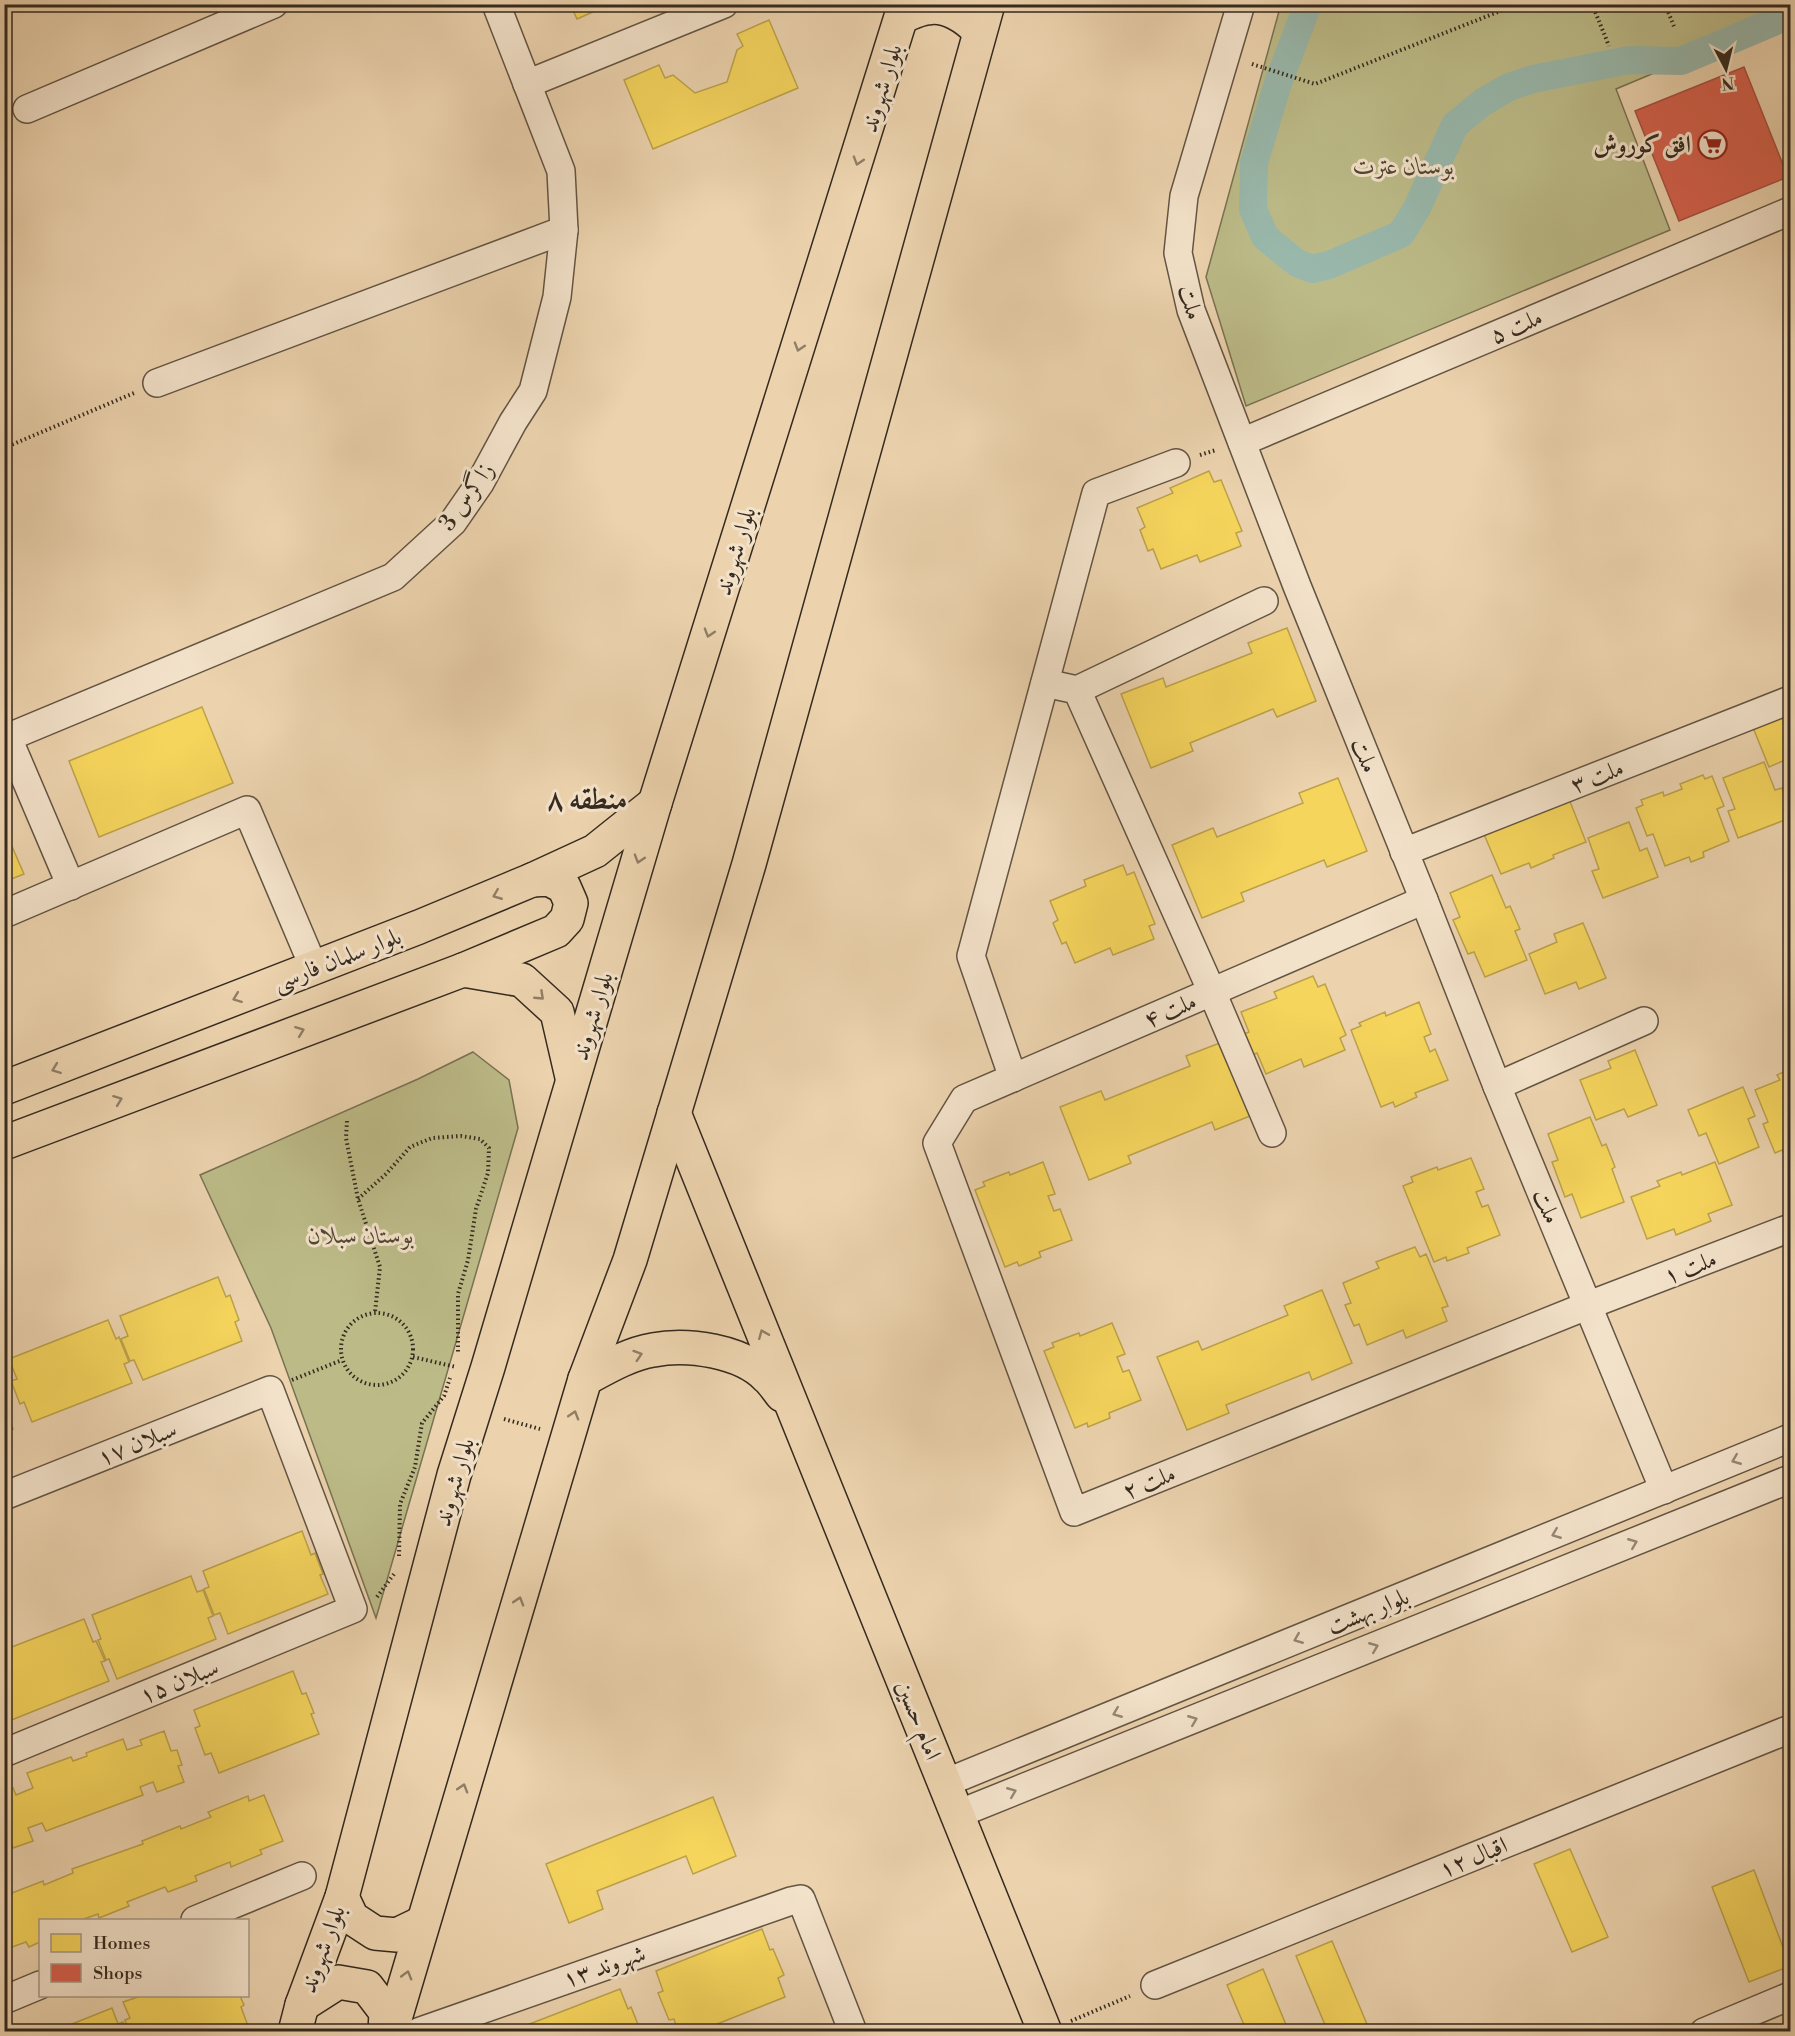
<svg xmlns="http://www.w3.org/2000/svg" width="1795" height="2036" font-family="'Libre Bodoni',Amiri,serif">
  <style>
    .green { fill: #bcbb88; stroke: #787254; stroke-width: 1.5 }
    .homes { fill: #f6d55c; stroke: #bca24a; stroke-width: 1.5 }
    .shops { fill: #d6604d; stroke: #a6503f; stroke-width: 1.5 }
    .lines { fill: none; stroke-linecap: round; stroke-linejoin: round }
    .canal { stroke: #99b8ab; stroke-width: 28 }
    .minor-casing { stroke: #635443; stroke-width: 30 }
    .major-casing { stroke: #352a1f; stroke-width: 36 }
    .path { stroke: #352a1f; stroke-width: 4; stroke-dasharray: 1.5 3; stroke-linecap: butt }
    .minor { stroke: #f3e2ca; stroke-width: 27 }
    .major { stroke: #ecd3ae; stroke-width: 33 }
    .oneway { stroke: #907e66 }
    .oneway2 { stroke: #948674 }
    .labels { text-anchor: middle; stroke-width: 6; stroke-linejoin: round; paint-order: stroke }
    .street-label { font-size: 24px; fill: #352a1f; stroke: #f3e2ca }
    .poi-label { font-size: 24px; font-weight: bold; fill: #352a1f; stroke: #f3e2ca; text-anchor: end }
    .park-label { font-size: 24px; font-style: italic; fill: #504734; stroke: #f3e2ca }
    .district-label { font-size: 30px; font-weight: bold; fill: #352a1f; stroke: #f3e2ca }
  </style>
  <rect width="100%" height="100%" fill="#ecd3ae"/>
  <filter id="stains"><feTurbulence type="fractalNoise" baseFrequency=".00333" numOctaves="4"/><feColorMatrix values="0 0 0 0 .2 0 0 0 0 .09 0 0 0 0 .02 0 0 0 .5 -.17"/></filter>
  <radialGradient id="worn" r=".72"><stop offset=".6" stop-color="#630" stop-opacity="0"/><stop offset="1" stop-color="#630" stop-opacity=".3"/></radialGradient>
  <g class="green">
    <polygon points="1281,4 1790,4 1790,16 1616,89 1670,230 1246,406 1206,277"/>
    <polygon points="473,1052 509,1080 518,1128 376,1618 271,1328 200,1175 418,1079"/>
  </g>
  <g class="homes">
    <polygon points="570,4 611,4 577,19"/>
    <polygon points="769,20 798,88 653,149 624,80 659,65 665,78 673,75 695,93 727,82 737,50 743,46 737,34"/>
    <polygon points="1209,471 1214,482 1221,480 1242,531 1236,533 1241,546 1200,562 1197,555 1161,569 1153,549 1148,551 1140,530 1145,527 1137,508 1173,493 1170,488"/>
    <polygon points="1287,628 1316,701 1277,717 1273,709 1190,743 1193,751 1151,768 1121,694 1163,678 1166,687 1252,653 1248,643"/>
    <polygon points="1790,702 1790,758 1769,767 1752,725"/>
    <polygon points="202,707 233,783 99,837 69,761"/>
    <polygon points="1764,762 1775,790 1782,788 1790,809 1790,818 1738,838 1728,811 1735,809 1723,778"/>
    <polygon points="1703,775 1705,779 1712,776 1724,806 1717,809 1729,841 1703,852 1704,857 1691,862 1689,857 1665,866 1653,834 1647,836 1636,808 1643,805 1641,800 1663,792 1664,796 1682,789 1680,784"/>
    <polygon points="1338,778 1367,851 1327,867 1324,860 1241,893 1244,901 1202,918 1172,845 1213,828 1217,837 1303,803 1299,793"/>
    <polygon points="1569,799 1586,842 1553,855 1554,858 1531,868 1529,863 1501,874 1483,832"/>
    <polygon points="1629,822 1640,851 1647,848 1658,877 1603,898 1592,871 1599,869 1588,838"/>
    <polygon points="4,828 24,874 4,882"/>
    <polygon points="1123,865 1127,875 1134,872 1155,924 1149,926 1154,939 1113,955 1110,948 1075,963 1066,942 1062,944 1053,923 1058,920 1050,901 1086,886 1084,880"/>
    <polygon points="1492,875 1506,908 1510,906 1520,929 1515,931 1527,960 1485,977 1474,952 1468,954 1453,920 1460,917 1450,893"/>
    <polygon points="1583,923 1606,978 1579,989 1576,982 1545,994 1529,954 1557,942 1554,934"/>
    <polygon points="1313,976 1318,987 1325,984 1346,1035 1340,1038 1345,1050 1304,1067 1301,1059 1266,1074 1257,1053 1252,1055 1244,1034 1249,1032 1241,1012 1277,998 1274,992"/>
    <polygon points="1419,1002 1431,1034 1424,1037 1430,1052 1435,1049 1448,1080 1415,1093 1417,1097 1395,1107 1393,1102 1381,1107 1351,1030 1361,1026 1359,1023 1385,1012 1386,1016"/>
    <polygon points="1225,1041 1255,1114 1215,1130 1212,1122 1128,1156 1131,1163 1089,1180 1060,1107 1101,1091 1105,1100 1190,1066 1186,1056"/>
    <polygon points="1635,1050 1657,1105 1628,1117 1624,1109 1596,1120 1580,1080 1611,1068 1608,1061"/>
    <polygon points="1790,1069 1790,1151 1784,1154 1782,1150 1775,1153 1763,1124 1768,1122 1755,1090 1780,1080 1777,1075"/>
    <polygon points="1743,1087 1755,1116 1748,1119 1759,1147 1719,1164 1706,1133 1699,1136 1688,1110"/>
    <polygon points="1590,1117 1602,1146 1606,1144 1615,1167 1612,1169 1624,1202 1581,1218 1572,1194 1565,1197 1552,1162 1558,1160 1548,1134"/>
    <polygon points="1471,1158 1484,1189 1476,1192 1482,1207 1488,1205 1500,1235 1467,1248 1469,1253 1447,1261 1446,1257 1434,1262 1403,1186 1413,1182 1411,1177 1437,1167 1438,1170"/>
    <polygon points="1043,1162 1055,1194 1048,1196 1054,1211 1060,1209 1072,1240 1039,1252 1041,1257 1019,1266 1017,1262 1005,1267 975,1190 985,1186 983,1182 1009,1172 1010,1175"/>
    <polygon points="1715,1162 1732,1205 1708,1214 1711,1221 1676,1235 1674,1229 1647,1239 1631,1197 1660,1186 1657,1181 1681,1172 1682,1175"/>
    <polygon points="1415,1247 1420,1257 1426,1254 1448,1306 1442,1308 1447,1321 1406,1338 1403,1330 1367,1345 1359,1324 1354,1326 1345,1305 1351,1303 1343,1283 1379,1268 1376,1262"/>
    <polygon points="218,1277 226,1297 230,1295 239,1320 235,1322 242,1341 143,1380 134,1360 130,1361 121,1339 128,1336 120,1316"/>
    <polygon points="1322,1290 1352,1363 1312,1380 1309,1372 1226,1405 1229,1413 1187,1430 1157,1357 1198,1341 1202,1350 1288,1315 1284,1306"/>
    <polygon points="108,1320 116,1339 119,1337 129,1362 124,1364 132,1383 32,1422 24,1402 20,1404 11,1381 17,1379 9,1359"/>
    <polygon points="1112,1323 1125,1354 1117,1357 1123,1372 1129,1370 1141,1400 1109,1413 1110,1418 1088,1427 1087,1423 1075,1428 1044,1351 1054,1347 1052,1343 1079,1333 1080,1336"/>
    <polygon points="4,1393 11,1408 6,1410 13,1429 4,1433"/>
    <polygon points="302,1531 311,1555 315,1553 323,1574 320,1575 328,1594 228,1634 220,1613 214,1615 204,1589 209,1587 203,1571"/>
    <polygon points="191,1576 197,1592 203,1590 213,1616 208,1618 216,1639 117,1679 109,1659 106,1660 98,1640 101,1639 92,1615"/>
    <polygon points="84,1619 93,1642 96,1641 105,1661 101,1662 109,1681 9,1721 4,1709 4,1650"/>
    <polygon points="293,1671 302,1694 306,1693 314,1713 311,1714 319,1734 219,1773 211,1753 205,1755 195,1728 200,1726 194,1710"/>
    <polygon points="164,1731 171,1751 177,1750 182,1765 178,1766 184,1782 157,1792 153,1782 140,1787 143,1795 46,1831 42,1823 28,1828 33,1841 13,1848 6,1830 4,1831 4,1791 13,1788 16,1795 33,1788 27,1773 71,1757 73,1761 87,1756 86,1753 123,1739 127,1750 142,1745 140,1740"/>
    <polygon points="264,1795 283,1841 260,1850 262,1854 231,1867 230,1862 195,1876 197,1881 168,1892 165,1887 127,1902 129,1906 99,1918 98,1914 81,1920 40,1920 40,1942 29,1947 26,1942 4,1950 4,1896 43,1881 44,1885 73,1873 72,1869 143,1844 142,1841 180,1826 181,1829 211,1817 208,1812 248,1796 249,1801"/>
    <polygon points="713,1797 736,1856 693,1874 686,1856 597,1891 603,1909 569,1923 546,1864"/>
    <polygon points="1570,1849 1608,1937 1572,1952 1534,1864"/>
    <polygon points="1754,1870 1790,1966 1749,1982 1712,1887"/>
    <polygon points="762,1929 770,1950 773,1949 784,1975 778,1978 785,1997 697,2032 678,2032 674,2019 669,2020 658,1993 663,1991 656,1971"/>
    <polygon points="1332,1941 1369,2029 1364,2032 1328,2032 1296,1956"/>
    <polygon points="1263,1969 1289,2032 1247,2032 1227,1985"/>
    <polygon points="620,1989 628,2009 631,2007 641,2032 514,2030"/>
    <polygon points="141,1996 240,1996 244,2005 241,2007 248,2026 234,2032 129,2032 125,2020 130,2018 123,2002"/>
    <polygon points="112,2008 118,2024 123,2022 128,2032 52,2032"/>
  </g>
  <polygon class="shops" points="1744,67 1788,177 1679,221 1635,111"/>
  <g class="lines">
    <polyline class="canal" points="1308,4 1278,83 1254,163 1253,209 1265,237 1297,263 1312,269 1329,265 1401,234 1417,208 1455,125 1483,102 1509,87 1533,79 1629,60 1681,61 1790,15"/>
    <defs>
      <g id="minor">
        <polyline points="1241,4 1184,196 1178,253 1191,310 1297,586 1424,900 1497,1086 1664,1490"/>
        <polyline points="527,84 724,4"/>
        <polyline points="27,109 274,4"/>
        <polyline points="157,383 564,230"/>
        <polyline points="1242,442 1790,211"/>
        <polyline points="1045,683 1077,690 1212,992 1272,1133"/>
        <polyline points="1077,690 1264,601"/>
        <polyline points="8,738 71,886"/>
        <polyline points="4,739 393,577 453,522 480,483 513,422 533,391 557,297 564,230 561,171 496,4"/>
        <polyline points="1404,852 1790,700"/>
        <polyline points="1424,900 964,1099 937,1143 1074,1512 1589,1305 1790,1228"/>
        <polyline points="4,914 247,810 314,968"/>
        <polyline points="1013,1078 971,956 1096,493 1176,463"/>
        <polyline points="1497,1086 1644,1021"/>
        <polyline points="4,1496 270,1390 353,1609 4,1753"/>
        <polyline points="945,1783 1790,1438"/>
        <polyline points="958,1814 1790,1479"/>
        <polyline points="195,1920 302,1876"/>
        <polyline points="1155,1985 1790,1729"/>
        <polyline points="4,2000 40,1985"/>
        <polyline points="418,2032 791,1901 801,1899 853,2032"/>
        <polyline points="1704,2032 1790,1996"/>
      </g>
      <g id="major">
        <path d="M 903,16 C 911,13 919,9 927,8 C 947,4 967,18 979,31"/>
        <polyline points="463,970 556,931 567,919 571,903 564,887 549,879 532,880"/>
        <polyline points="4,1088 419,927 532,880 595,851 655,803"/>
        <polyline points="674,1113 1045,2032"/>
        <polyline points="4,1143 463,970 522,980 557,1012 572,1077"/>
        <path d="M 585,1379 C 607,1367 629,1354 653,1350 C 688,1343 742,1351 767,1377 C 773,1382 777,1389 782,1395"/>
        <polyline points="342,1897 352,1918 375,1933 397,1935 422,1923"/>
        <polyline points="302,2005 338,1982 367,1987 386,2012 385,2032"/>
        <polyline points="295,2032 302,2005 342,1897 454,1475 488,1367 655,803 905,4"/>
        <polyline points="391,2032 585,1379 630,1260 749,864 988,4"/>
      </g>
    </defs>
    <use href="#minor" class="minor-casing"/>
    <use href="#major" class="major-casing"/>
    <g class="path">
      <polyline points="1531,4 1532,9 1544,4"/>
      <polyline points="1592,4 1609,46"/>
      <polyline points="1665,4 1675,29"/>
      <polyline points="1252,64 1315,84 1518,4"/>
      <polyline points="4,448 134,393"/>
      <polyline points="1200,455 1216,450"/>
      <polyline points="347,1121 346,1138 358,1199 380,1267 375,1312"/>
      <polyline points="358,1199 386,1174 410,1147 432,1138 461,1136 480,1139 489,1148 488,1173 476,1209 468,1260 458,1294 458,1354"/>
      <circle cx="377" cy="1349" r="36"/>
      <polyline points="413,1357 456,1367"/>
      <polyline points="292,1380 342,1360"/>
      <polyline points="504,1419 540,1429"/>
      <polyline points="399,1556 400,1504 415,1467 422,1423 444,1396 450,1378"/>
      <polyline points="377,1597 394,1574"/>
      <polyline points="1071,2021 1130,1996"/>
    </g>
    <use href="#minor" class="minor"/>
    <use href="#major" class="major"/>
  </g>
  <defs><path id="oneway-chevron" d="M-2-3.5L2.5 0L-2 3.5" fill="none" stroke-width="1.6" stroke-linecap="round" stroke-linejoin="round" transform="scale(1.5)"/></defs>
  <g class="oneway">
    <use href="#oneway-chevron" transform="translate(858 161) rotate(107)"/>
    <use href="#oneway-chevron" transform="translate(799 347) rotate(107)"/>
    <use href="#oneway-chevron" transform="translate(709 633) rotate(107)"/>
    <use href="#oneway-chevron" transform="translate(639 859) rotate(107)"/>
    <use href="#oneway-chevron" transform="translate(497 895) rotate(158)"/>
    <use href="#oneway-chevron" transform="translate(540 996) rotate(43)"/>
    <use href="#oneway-chevron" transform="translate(237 998) rotate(159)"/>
    <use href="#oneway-chevron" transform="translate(300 1031) rotate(-21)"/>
    <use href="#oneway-chevron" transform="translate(56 1069) rotate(159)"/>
    <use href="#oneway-chevron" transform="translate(118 1100) rotate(-21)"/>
    <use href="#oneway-chevron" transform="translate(763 1334) rotate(-112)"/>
    <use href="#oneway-chevron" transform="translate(638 1355) rotate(-18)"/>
    <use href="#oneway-chevron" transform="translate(574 1415) rotate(-73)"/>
    <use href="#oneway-chevron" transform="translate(519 1601) rotate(-73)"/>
    <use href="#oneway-chevron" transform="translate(463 1788) rotate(-73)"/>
    <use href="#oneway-chevron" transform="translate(407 1975) rotate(-74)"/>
  </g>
  <g class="oneway2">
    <use href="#oneway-chevron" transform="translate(1736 1460) rotate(158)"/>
    <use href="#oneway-chevron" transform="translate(1556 1534) rotate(158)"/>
    <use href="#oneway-chevron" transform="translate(1633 1543) rotate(-22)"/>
    <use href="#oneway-chevron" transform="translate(1298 1639) rotate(158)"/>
    <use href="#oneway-chevron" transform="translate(1374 1647) rotate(-22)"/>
    <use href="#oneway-chevron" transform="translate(1117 1713) rotate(158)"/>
    <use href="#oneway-chevron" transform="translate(1193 1720) rotate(-22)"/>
    <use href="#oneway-chevron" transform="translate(1012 1792) rotate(-22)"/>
  </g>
  <defs>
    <symbol id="supermarket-ring" viewBox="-11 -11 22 22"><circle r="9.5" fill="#f3e2ca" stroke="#8f2418" stroke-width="1.5"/><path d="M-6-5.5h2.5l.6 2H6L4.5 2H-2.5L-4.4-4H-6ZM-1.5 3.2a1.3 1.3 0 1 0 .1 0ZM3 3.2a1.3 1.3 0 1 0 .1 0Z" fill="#8f2418"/></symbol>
  </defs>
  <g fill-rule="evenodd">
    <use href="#supermarket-ring" x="1696" y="128" width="33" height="33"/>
  </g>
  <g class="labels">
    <g class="street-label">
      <text transform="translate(881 88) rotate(-73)" y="8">بلوار شهروند</text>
      <text transform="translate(1191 302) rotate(74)" y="8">ملت</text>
      <text transform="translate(1516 326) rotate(-23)" y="8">ملت ۵</text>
      <text transform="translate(466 496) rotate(-55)" y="8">زاگرس 3</text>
      <text transform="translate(735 551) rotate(-73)" y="8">بلوار شهروند</text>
      <text transform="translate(1365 755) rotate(68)" y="8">ملت</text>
      <text transform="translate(1597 776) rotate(-21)" y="8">ملت ۳</text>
      <text transform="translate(337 959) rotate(-21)" y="8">بلوار سلمان فارسی</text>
      <text transform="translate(1170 1010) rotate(-23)" y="8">ملت ۴</text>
      <text transform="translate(592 1016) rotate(-73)" y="8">بلوار شهروند</text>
      <text transform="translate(1547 1206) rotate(67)" y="8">ملت</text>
      <text transform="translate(1690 1267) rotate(-21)" y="8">ملت ۱</text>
      <text transform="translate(137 1443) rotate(-22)" y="8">سبلان ۱۷</text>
      <text transform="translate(454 1482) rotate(-74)" y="8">بلوار شهروند</text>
      <text transform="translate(1149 1482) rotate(-22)" y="8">ملت ۲</text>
      <text transform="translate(1368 1611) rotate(-22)" y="8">بلوار بهشت</text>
      <text transform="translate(179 1681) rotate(-22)" y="8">سبلان ۱۵</text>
      <text transform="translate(919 1720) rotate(68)" y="8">امام حسین</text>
      <text transform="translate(1473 1857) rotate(-22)" y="8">اقبال ۱۲</text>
      <text transform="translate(322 1949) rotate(-70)" y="8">بلوار شهروند</text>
      <text transform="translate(604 1966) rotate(-19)" y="8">شهروند ۱۳</text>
    </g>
    <g class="poi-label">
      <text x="1691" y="152">افق کوروش</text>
    </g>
    <g class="park-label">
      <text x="1404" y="174">بوستان عترت</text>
      <text x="361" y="1243">بوستان سبلان</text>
    </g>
    <g class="district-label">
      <text x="587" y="809">منطقه ۸</text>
    </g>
  </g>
  <rect width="1795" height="2036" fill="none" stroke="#ecd3ae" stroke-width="24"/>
  <rect x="6" y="6" width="1783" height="2024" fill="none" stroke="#352a1f" stroke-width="3"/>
  <rect x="12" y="12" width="1771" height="2012" fill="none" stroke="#352a1f" stroke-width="1.5"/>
  <rect x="39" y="1919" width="210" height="78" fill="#f3e2ca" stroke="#a79886" stroke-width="1.5"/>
  <rect x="51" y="1934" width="30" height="18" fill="#f6d55c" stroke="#a79886" stroke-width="1.5"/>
  <text x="93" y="1949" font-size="18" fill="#352a1f">Homes</text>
  <rect x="51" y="1964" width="30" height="18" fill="#d6604d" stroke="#a79886" stroke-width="1.5"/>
  <text x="93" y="1979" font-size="18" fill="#352a1f">Shops</text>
  <g transform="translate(1726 69) rotate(173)" stroke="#f3e2ca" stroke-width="4.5" paint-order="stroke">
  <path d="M0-4.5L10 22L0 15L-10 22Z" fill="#352a1f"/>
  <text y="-9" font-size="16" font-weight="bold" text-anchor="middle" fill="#352a1f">N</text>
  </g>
  <rect width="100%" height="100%" filter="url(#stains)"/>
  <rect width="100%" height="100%" fill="url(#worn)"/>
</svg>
